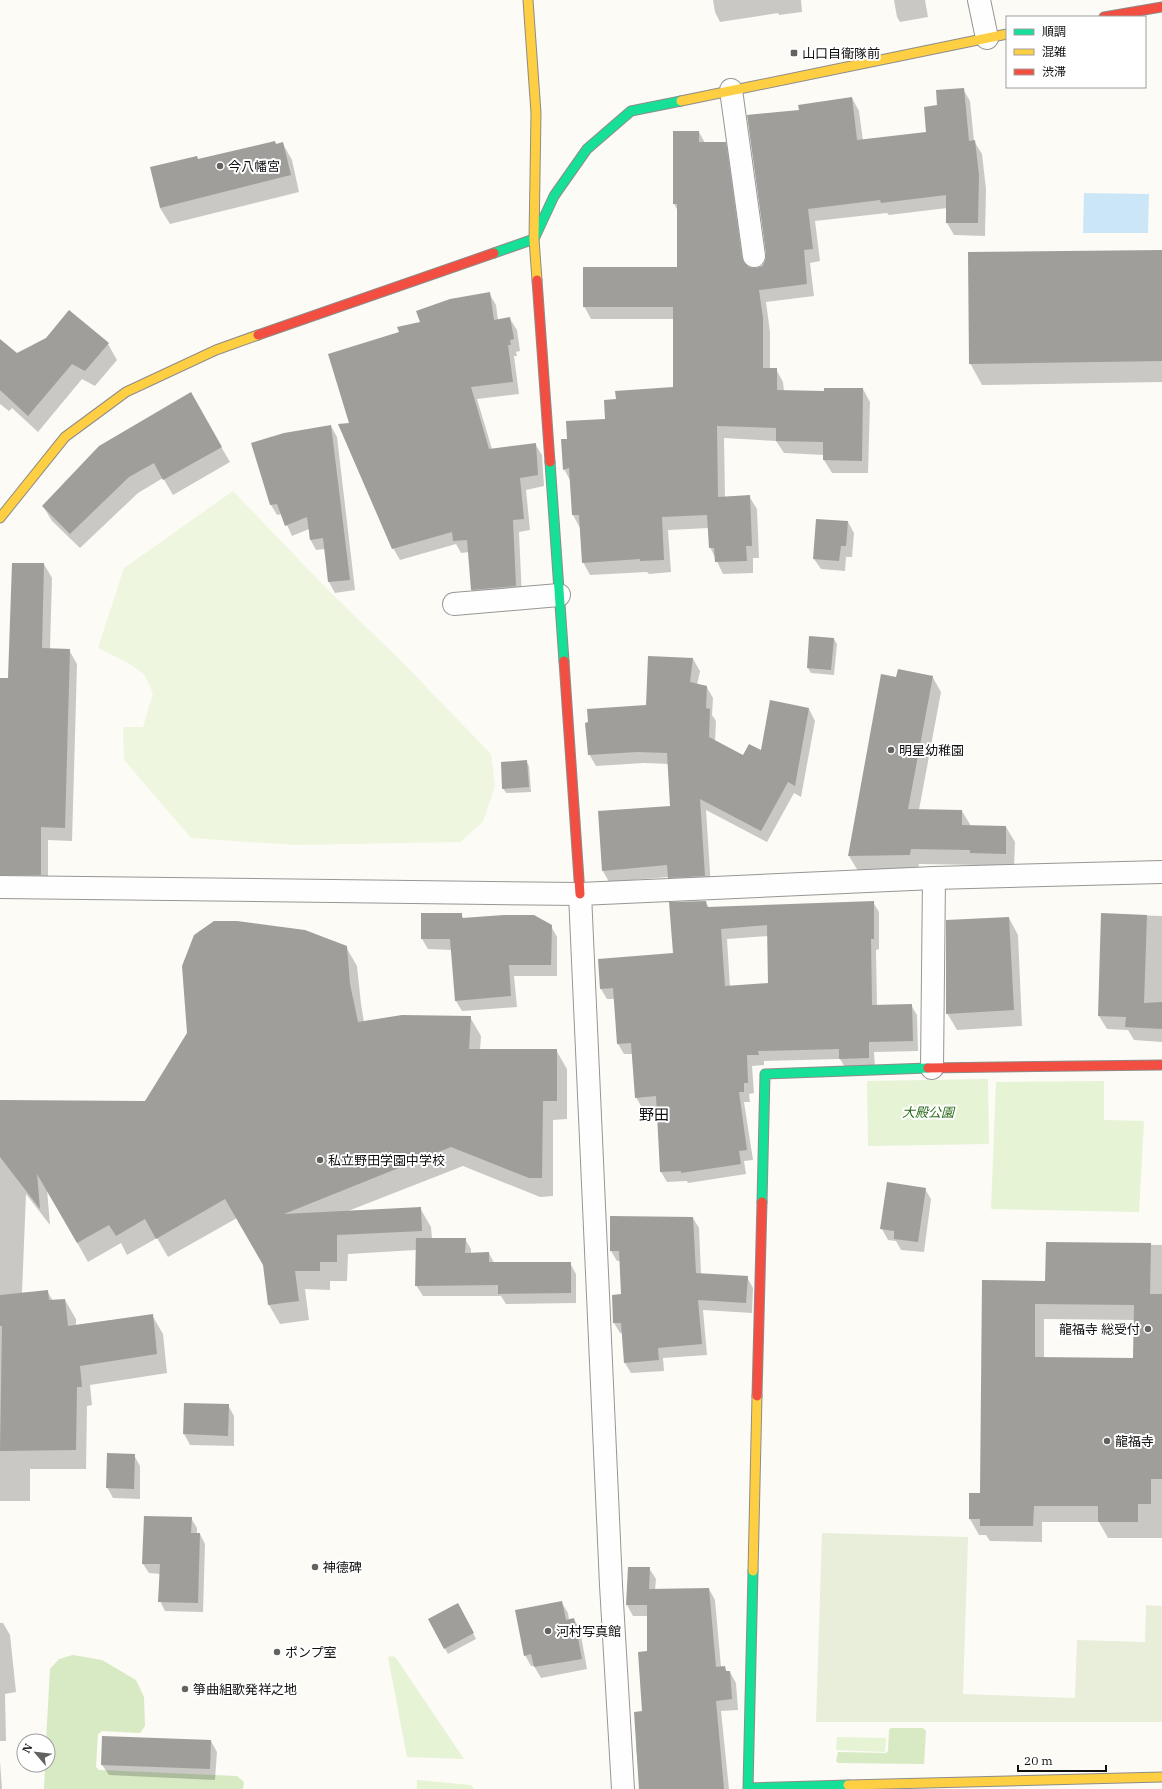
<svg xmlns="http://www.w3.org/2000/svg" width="1162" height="1789" font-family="'IBM Plex Serif','Noto Sans JP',serif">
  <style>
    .green { fill: #e6f3d5 }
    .forest { fill: #d7eac3 }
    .cemetery { fill: #e8eed9 }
    .pitch { fill: #eff6df }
    .water { fill: #cbe7f7 }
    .shadow { fill: #0003; fill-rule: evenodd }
    .building { fill: #a09e9b; fill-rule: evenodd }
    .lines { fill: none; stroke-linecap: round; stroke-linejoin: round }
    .street-casing { stroke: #969694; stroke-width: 24 }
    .fast-casing { stroke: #8d8c8a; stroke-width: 11 }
    .slow-casing { stroke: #8d8c8a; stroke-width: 11 }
    .jam-casing { stroke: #8d8c8a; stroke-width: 11 }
    .street { stroke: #fffefe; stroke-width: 22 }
    .fast { stroke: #16e098; stroke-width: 9 }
    .slow { stroke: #ffcf43; stroke-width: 9 }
    .jam { stroke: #f24e42; stroke-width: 9 }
    .poi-dot { fill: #636260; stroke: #fff; stroke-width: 1.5 }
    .labels { text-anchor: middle; stroke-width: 4; stroke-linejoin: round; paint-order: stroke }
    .poi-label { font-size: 13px; fill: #101010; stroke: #fff; text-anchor: start }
    .park-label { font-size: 13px; font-style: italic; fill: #2d6b1d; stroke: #fff }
    .quarter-label { font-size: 15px; fill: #101010; stroke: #fff }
  </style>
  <rect width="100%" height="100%" fill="#fcfbf6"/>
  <g class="green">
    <polygon points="988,1079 989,1144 868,1146 867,1081"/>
    <polygon points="1104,1081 1104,1120 1144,1121 1139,1212 991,1209 996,1082"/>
    <polygon points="392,1656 396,1658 464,1759 407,1757 388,1657"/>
    <polygon points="837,1737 886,1738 885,1752 836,1750"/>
    <polygon points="417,1780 471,1785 474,1789 417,1789"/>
  </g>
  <g class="forest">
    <polygon points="73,1655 102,1660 136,1680 144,1697 145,1726 140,1733 102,1731 98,1734 96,1767 99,1770 237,1776 244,1782 243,1789 44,1789 45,1765 48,1765 48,1741 46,1741 50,1669 59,1659"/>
    <polygon points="891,1728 923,1728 926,1731 924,1764 838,1763 836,1761 838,1752 886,1753 888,1751 889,1730"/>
  </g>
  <polygon class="cemetery" points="822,1533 968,1537 963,1694 1075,1698 1077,1640 1145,1642 1146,1605 1162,1606 1162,1722 816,1722"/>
  <polygon class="pitch" points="233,491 326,588 404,664 491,754 495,786 483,822 460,842 295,845 191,838 124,760 123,727 143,727 153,693 144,674 128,663 98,648 124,568"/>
  <polygon class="water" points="1084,193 1149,194 1148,233 1083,233"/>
  <g class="shadow">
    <polygon points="713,0 801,0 802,12 779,15 778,13 720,22 715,12"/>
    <polygon points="894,0 925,0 928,17 900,22 897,17"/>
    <polygon points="963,89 970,101 974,141 982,154 986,189 985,236 954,235 947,223 947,208 889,215 887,213 815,221 820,261 810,263 814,296 766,302 770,332 770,369 776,369 783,382 784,391 825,392 863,389 870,402 868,473 832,473 824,460 824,455 784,453 776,441 724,438 725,497 749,496 757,509 759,558 753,558 753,573 723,574 710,547 709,528 668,530 671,572 649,574 647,572 590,575 583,562 580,528 573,515 571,482 564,469 568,439 606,420 617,400 674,388 674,319 591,319 584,306 678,268 678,211 674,204 699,132 705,143 725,143 732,156 748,268 756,269 763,266 766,261 800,111 852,98 859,111 863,141 927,133 939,106"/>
    <polygon points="283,144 292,160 299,192 170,224 160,208 197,157 198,160"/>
    <polygon points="1162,251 1162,382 982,385 970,363"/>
    <polygon points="489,293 496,305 498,320 510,319 517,330 520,351 516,352 517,356 514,356 519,394 477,399 492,449 535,444 542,455 544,486 526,490 530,530 519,532 522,598 478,601 472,590 469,552 461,553 456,544 400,560 393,548 350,423 400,332"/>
    <polygon points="0,340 17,354 108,344 117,360 95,386 82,379 38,432 12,408 9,411 0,404"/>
    <polygon points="190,394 230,462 173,495 163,478 138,493 80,548 52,521 43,506"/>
    <polygon points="331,426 337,437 355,590 335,593 329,582 325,549 316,550 310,539 309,529 292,536 282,514 277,515 271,505 252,443"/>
    <polygon points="848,522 854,533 852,557 846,557 845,571 821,569 814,559"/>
    <polygon points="44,564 52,578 50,649 69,650 77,664 72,841 48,840 48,888 0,887 0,679 9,679"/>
    <polygon points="834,639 837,644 834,675 811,673 808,668"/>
    <polygon points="693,659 700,671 697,685 706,686 713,698 712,715 716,721 715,742 743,757 761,752 809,709 815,721 801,797 794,793 767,842 706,810 711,887 675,889 668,877 609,882 603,871 671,806 669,764 644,763 596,766 589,754 647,706"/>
    <polygon points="932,676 941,692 919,810 962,811 971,826 1006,827 1015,842 1014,869 980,868 978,865 919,864 918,870 858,871 849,856 897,678"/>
    <polygon points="526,761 529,766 531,792 506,793 503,788"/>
    <path d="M 706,902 L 709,908 L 873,902 L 879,912 L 879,949 L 876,950 L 877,1006 L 911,1005 L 917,1015 L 918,1051 L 874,1052 L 875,1068 L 846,1069 L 840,1059 L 764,1061 L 764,1065 L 752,1066 L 754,1093 L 749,1094 L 750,1102 L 744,1102 L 753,1160 L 744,1161 L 746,1174 L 688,1183 L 687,1181 L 667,1182 L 661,1172 L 657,1107 L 642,1108 L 636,1097 L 632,1054 L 624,1054 L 618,1044 L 615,999 L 607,999 L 601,989 L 674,954 ZM 768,936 L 769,984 L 730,987 L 727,939 Z"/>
    <polygon points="461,914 464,919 551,926 557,937 557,976 514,976 517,1007 462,1011 456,1001 452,950 428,949 422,939"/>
    <polygon points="1102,914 1162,916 1162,1042 1134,1040 1128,1030 1107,1029 1099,1016"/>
    <polygon points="1009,918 1018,935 1022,1026 957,1030 947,1013"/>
    <polygon points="346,947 357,966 361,1004 364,1022 470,1017 481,1036 480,1050 556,1050 567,1069 567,1119 553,1120 553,1196 540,1197 463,1166 348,1211 420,1208 431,1227 432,1239 465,1239 471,1249 471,1254 489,1253 494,1263 570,1263 576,1274 576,1303 506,1304 501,1296 423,1296 416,1285 416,1250 348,1254 347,1281 330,1281 330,1290 305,1289 309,1320 280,1324 269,1305 264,1265 237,1218 168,1257 157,1238 127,1255 121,1243 88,1262 47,1189 50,1225 26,1194 22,1293 47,1291 53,1301 65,1300 76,1319 76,1325 152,1315 163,1334 167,1373 90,1385 92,1405 87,1406 86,1469 30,1469 30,1501 0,1501 0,1102 146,1102"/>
    <polygon points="925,1189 931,1199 924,1252 901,1250 896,1241 888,1240 882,1229"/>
    <polygon points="693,1218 699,1228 701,1274 747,1277 753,1288 752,1313 703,1310 707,1355 663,1358 664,1371 631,1373 625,1363 622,1333 620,1333 614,1323 622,1295 621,1261 617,1261 611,1251"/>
    <path d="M 1047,1243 L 1162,1245 L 1162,1538 L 1108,1538 L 1099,1522 L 1042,1522 L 1042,1542 L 990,1541 L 986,1535 L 979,1535 L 970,1519 L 981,1494 L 983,1281 L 1046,1282 ZM 1044,1319 L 1135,1320 L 1134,1359 L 1044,1358 Z"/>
    <polygon points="185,1404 228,1405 234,1416 234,1446 190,1445 184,1434"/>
    <polygon points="134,1455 140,1466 140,1499 113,1498 107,1487"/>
    <polygon points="191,1518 197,1528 197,1534 200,1534 205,1544 203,1612 165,1611 160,1601 160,1574 149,1573 143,1564"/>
    <polygon points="649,1568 656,1579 655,1590 709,1589 715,1600 721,1667 724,1667 727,1672 730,1672 736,1683 738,1710 721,1711 729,1789 640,1789 636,1745 638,1745 643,1712 648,1652 648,1616 633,1616 627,1605"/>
    <polygon points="562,1603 568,1613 569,1620 574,1619 580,1630 587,1669 541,1678 534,1666 531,1666 525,1655"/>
    <polygon points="458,1604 476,1639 448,1654 429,1620"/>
    <polygon points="0,1623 3,1623 10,1635 16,1692 5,1694 6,1741 0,1741"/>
    <polygon points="211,1741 217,1752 215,1780 109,1775 102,1765"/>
    <polygon points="0,1761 2,1789 0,1789"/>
  </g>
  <g class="building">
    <polygon points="964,88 969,141 975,140 979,175 978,223 946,223 946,195 881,203 880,200 808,209 813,249 804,250 807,284 759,290 763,318 763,368 777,368 777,390 824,391 824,388 863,388 862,461 823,460 823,442 776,441 776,428 717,426 718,497 750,495 752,546 746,546 747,561 715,562 714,548 709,548 707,515 662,517 664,560 640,561 640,559 582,563 579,515 572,515 569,468 563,470 561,439 567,439 566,421 605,419 604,400 616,399 615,391 673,387 673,307 583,307 583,267 677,267 677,204 673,204 673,131 699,131 699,142 726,142 742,258 744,263 749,267 756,268 762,266 765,261 766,254 747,115 799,110 798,105 852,97 857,140 926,132 924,107 937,105 936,90"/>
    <polygon points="275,141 276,144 283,142 291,175 160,208 150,167 197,156 198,159"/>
    <polygon points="1162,250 1162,361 969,364 968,252"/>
    <polygon points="490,292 494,320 510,317 514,339 510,340 511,345 508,345 513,382 471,387 489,449 536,443 538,475 520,478 524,519 513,520 516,586 471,590 467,540 453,541 452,532 392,549 338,424 349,423 328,354 399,332 397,327 420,322 416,311 450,299"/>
    <polygon points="69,310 109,343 85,371 72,364 28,416 0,390 0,339 17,353 46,338"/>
    <polygon points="191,392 222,447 163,480 154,463 129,477 70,534 42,506 99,446"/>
    <polygon points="331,425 350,580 328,582 323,538 310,540 307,517 285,526 277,504 270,505 251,443 284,433"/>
    <polygon points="816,519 848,521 846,546 841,546 839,561 813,559"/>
    <polygon points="12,563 44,563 42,648 70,649 65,828 41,827 41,875 0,875 0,678 8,678"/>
    <polygon points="809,636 834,638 831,670 807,668"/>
    <polygon points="648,656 693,658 690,682 707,686 706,708 710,709 709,737 743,755 749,744 761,750 770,700 809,708 795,786 788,782 761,831 700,799 705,876 668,878 667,865 602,871 598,811 670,806 667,753 637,752 588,755 585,723 588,722 587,709 646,705"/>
    <polygon points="898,669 933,676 908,809 962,810 962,825 1006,826 1006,854 970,853 970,850 911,849 910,855 848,856 881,674 896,677"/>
    <polygon points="527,760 529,787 502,789 501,762"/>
    <path d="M 706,901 L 707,907 L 874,901 L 874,939 L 871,939 L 872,1005 L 912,1004 L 913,1041 L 869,1042 L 869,1058 L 839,1059 L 839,1049 L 758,1051 L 759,1055 L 747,1055 L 748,1083 L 744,1083 L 744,1092 L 739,1092 L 747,1150 L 739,1151 L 741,1164 L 681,1173 L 681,1171 L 660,1172 L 656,1096 L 635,1098 L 631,1043 L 617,1044 L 613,988 L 600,989 L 598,959 L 673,953 L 669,902 ZM 767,925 L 768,983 L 725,986 L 721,929 Z"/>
    <polygon points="421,913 462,913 462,918 504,915 534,915 552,925 551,965 509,965 511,996 455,1001 450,939 421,939"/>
    <polygon points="1101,913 1147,915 1144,1003 1162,1002 1162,1029 1125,1027 1126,1017 1098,1016"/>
    <polygon points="1009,917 1014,1010 946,1014 946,920"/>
    <polygon points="214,921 237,921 305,930 347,946 350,984 358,1022 402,1015 471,1016 469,1049 557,1049 557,1101 543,1101 542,1178 529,1178 451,1147 284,1214 421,1207 422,1231 337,1235 337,1262 320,1262 320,1271 295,1271 299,1301 268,1305 263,1265 225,1199 156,1239 145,1219 116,1236 109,1225 77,1243 37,1174 40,1209 0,1157 0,1100 145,1101 187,1033 182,966 194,935"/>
    <polygon points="887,1182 926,1188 918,1242 894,1239 894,1231 880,1229"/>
    <polygon points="610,1216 693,1217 696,1273 748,1276 746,1303 698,1300 702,1344 658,1348 659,1360 624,1363 621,1323 613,1323 612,1295 621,1294 619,1251 610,1251"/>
    <polygon points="416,1238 466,1238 465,1253 489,1252 489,1262 571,1262 571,1293 498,1294 498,1285 415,1286"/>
    <path d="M 1046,1242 L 1151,1243 L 1150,1294 L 1162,1294 L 1162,1479 L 1151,1479 L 1151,1504 L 1138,1504 L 1138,1522 L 1098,1522 L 1098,1506 L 1034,1506 L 1033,1526 L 980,1526 L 980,1519 L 969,1519 L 969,1493 L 980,1493 L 982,1280 L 1045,1281 ZM 1035,1304 L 1134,1305 L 1133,1358 L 1035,1357 Z"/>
    <polygon points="48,1290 49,1300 65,1299 68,1326 153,1314 157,1354 80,1366 82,1387 77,1387 76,1450 0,1451 2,1326 0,1326 0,1295"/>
    <polygon points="184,1403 229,1404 228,1436 183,1434"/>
    <polygon points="107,1453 135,1454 134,1489 106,1488"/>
    <polygon points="144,1516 192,1517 191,1533 200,1533 198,1603 158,1602 160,1564 142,1564"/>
    <polygon points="628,1567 650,1567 649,1589 709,1588 716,1667 725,1666 726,1671 730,1671 732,1699 716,1701 724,1789 639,1789 634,1712 642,1711 638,1652 647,1651 647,1605 626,1605"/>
    <polygon points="562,1601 566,1620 574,1618 582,1659 534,1667 531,1654 524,1656 515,1610"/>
    <polygon points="458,1603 474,1633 444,1649 428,1619"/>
    <polygon points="102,1736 211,1740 210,1769 101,1765"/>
  </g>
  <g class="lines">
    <defs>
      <g id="street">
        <polyline points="979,0 987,38"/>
        <polyline points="731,90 754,256"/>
        <polyline points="454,604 559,595"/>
        <polyline points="0,887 580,894 934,878 1162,872"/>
        <polyline points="580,894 611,1585 623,1789"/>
        <polyline points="932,1068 934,878"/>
      </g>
      <g id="fast">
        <polyline points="494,253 534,239 554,196 587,149 631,111 681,101"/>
        <polyline points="550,462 564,661"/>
        <polyline points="762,1202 765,1074 928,1068"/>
        <polyline points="753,1571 748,1788 848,1785"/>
      </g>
      <g id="slow">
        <polyline points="528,0 536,113 534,239 537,280"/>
        <polyline points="681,101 1007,34"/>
        <polyline points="0,518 65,437 126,392 216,350 258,335"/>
        <polyline points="753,1571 757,1396"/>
        <polyline points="848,1785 1162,1777"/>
      </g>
      <g id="jam">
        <polyline points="1104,17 1162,7"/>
        <polyline points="537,280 550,462"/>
        <polyline points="258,335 494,253"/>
        <polyline points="564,661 580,894"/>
        <polyline points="928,1068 1162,1065"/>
        <polyline points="757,1396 762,1202"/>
      </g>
    </defs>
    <use href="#street" class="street-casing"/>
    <use href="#fast" class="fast-casing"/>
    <use href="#slow" class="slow-casing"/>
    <use href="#jam" class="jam-casing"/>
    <use href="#street" class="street"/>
    <use href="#fast" class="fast"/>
    <use href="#slow" class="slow"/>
    <use href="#jam" class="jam"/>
  </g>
  <g class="poi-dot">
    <rect x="790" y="49" width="8" height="8" rx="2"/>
    <circle cx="220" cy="166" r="4"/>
    <circle cx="891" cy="750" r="4"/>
    <circle cx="320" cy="1160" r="4"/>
    <circle cx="1148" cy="1329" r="4"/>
    <circle cx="1107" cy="1441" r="4"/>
    <circle cx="315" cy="1567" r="4"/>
    <circle cx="548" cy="1631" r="4"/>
    <circle cx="277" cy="1652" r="4"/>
    <circle cx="185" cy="1689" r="4"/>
  </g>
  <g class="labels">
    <g class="poi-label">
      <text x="802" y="58">山口自衛隊前</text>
      <text x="228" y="171">今八幡宮</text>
      <text x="899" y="755">明星幼稚園</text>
      <text x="328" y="1165">私立野田学園中学校</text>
      <text x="1140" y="1334" text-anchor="end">龍福寺 総受付</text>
      <text x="1115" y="1446">龍福寺</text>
      <text x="323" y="1572">神德碑</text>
      <text x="556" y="1636">河村写真館</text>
      <text x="285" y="1657">ポンプ室</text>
      <text x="193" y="1694">箏曲組歌発祥之地</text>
    </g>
    <g class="park-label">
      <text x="928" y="1117">大殿公園</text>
    </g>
    <g class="quarter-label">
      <text x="654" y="1120">野田</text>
    </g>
  </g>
  <rect x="1006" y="16" width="140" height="72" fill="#ffffff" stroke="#9f9f9f"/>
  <rect x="1014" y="29" width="20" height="6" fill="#16e098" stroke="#9f9f9f"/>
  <text x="1042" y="36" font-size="12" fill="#101010">順調</text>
  <rect x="1014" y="49" width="20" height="6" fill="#ffcf43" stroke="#9f9f9f"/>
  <text x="1042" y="56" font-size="12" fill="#101010">混雑</text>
  <rect x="1014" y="69" width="20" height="6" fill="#f24e42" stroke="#9f9f9f"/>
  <text x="1042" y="76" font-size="12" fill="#101010">渋滞</text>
  <g transform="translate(36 1753) rotate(298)"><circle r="19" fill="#ffffff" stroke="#9f9f9f"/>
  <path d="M0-3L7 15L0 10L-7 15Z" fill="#636260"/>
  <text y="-6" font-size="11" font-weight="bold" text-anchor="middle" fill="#101010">N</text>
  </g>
  <path d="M1018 1765v6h88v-6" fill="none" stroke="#101010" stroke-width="2"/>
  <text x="1024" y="1765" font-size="12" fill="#101010" stroke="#ffffff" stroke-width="3" paint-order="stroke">20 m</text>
</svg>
